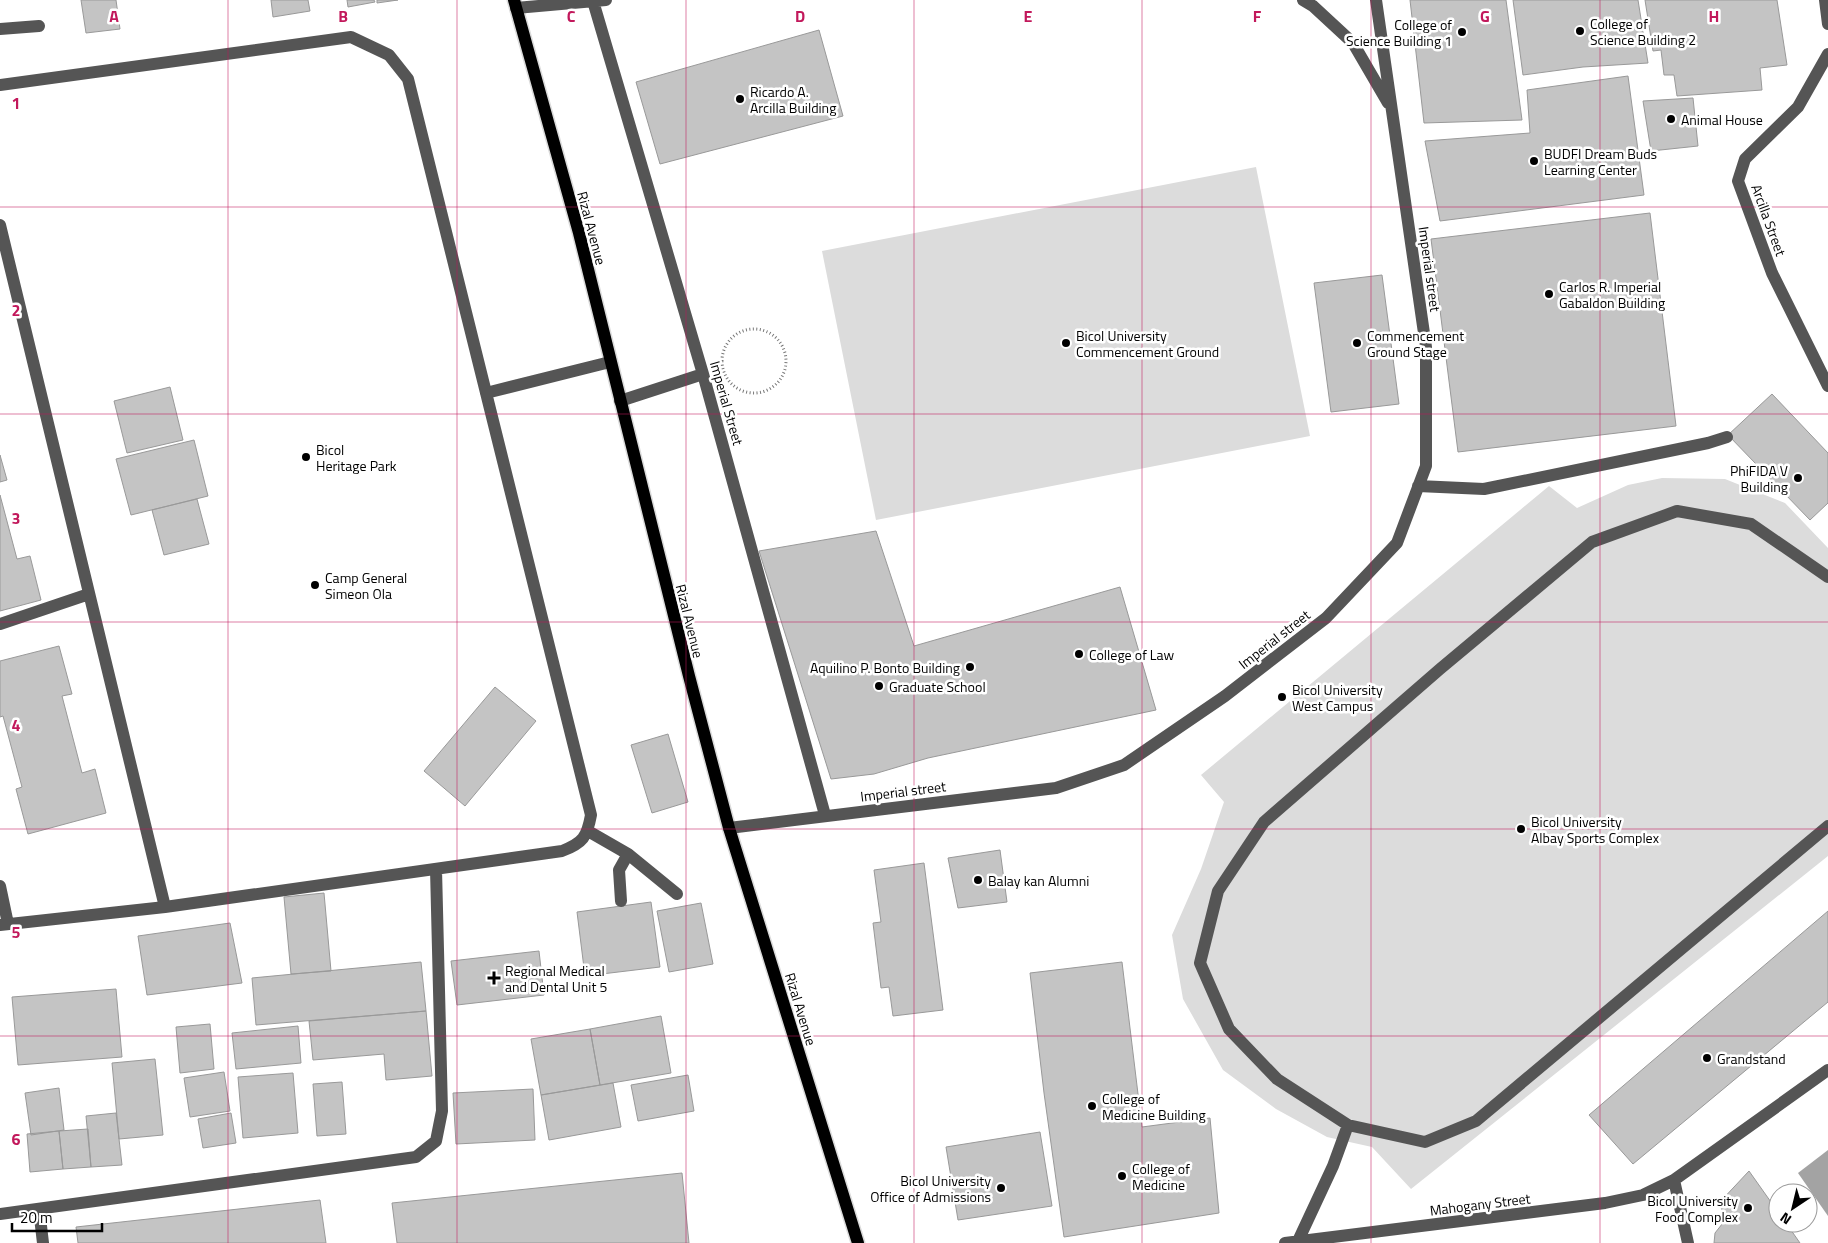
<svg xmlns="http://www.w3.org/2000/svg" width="1828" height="1243" font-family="'Titillium Web',sans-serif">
<rect width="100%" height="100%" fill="#fff"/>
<path fill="#dcdcdc" d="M1256,167L1310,436L876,520L822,251Z
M1662,478L1725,479L1785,503L1828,548V856L1411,1189L1372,1147L1327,1137L1276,1109L1223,1070L1183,999L1172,935L1201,869L1224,802L1201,775L1549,486L1577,508L1628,485Z"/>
<path fill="#a3a3a3" d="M1828,1150V1216L1798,1173Z"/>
<path fill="#c4c4c4" stroke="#999" d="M81,0H116L120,29L86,33Z
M271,0H308L310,11L273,17Z
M347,0H374L375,2L348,7Z
M377,0H398L377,3Z
M1410,0H1506L1522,120L1424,123Z
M1513,0H1638L1648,63L1583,67L1523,75Z
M1645,0H1777L1787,65L1760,68L1762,90L1677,96L1674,75H1664L1661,50L1653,51Z
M819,30L843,116L660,164L636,82Z
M1628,76L1644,195L1440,221L1425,141L1530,133L1527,90Z
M1693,98L1698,146L1651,151L1643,101Z
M1650,213L1676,426L1458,452L1431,239Z
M1382,275L1399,404L1331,412L1314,283Z
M170,387L183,440L127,453L114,401Z
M1772,394L1828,453V503L1810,520L1728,435Z
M194,440L208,496L131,515L116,459Z
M0,455L7,480L0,482Z
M0,495L17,559L30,556L41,600L0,611Z
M197,499L209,544L164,555L152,510Z
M876,531L914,646L1120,587L1156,710L928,758L874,774L831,779L759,551Z
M59,646L72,694L62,696L82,773L95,769L106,813L28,834L16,789L22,787L3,716L0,717V661Z
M495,687L536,721L465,806L424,771Z
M668,734L688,802L652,813L631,745Z
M1000,850L1007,902L958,908L948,858Z
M924,863L943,1010L893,1016L889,987L881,988L873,923L881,922L874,870Z
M324,893L331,971L291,974L284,897Z
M651,902L660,967L585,976L577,912Z
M701,903L713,964L669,972L657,911Z
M1828,911V1002L1633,1164L1589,1115Z
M230,923L242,983L147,995L138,936Z
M539,951L544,995L457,1005L451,961Z
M421,962L426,1011L256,1025L252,978Z
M1122,962L1142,1127L1210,1118L1219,1213L1064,1237L1044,1093L1030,973Z
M116,989L122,1057L18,1065L12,997Z
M426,1011L432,1076L386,1080L384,1054L313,1060L309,1021Z
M661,1016L671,1073L600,1085L590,1029Z
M210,1024L214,1069L180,1073L176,1027Z
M298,1026L301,1063L236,1069L232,1033Z
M590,1029L600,1085L541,1095L531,1039Z
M155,1059L163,1135L119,1139L112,1063Z
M224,1072L230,1111L190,1117L184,1078Z
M293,1073L298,1133L243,1138L238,1077Z
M688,1075L694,1111L638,1121L631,1085Z
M342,1082L346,1134L317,1136L313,1084Z
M613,1083L621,1127L549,1140L541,1095Z
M59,1088L64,1130L31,1135L25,1093Z
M533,1089L535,1140L456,1144L453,1093Z
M116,1113L122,1165L91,1167L86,1116Z
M231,1113L236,1143L203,1148L198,1119Z
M88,1129L91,1167L63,1169L59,1131Z
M59,1131L63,1169L30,1172L27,1134Z
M1040,1132L1052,1206L958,1220L946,1147Z
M1749,1171L1778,1212V1223H1786L1800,1243H1714L1715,1233L1726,1219L1719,1203Z
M682,1173L689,1243H397L392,1203Z
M320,1200L326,1243H78L76,1227Z"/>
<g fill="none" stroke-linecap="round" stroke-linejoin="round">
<g stroke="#dbdbdb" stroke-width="15">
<path id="major" d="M514,0L579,233L689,676L729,828L858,1243"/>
</g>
<path stroke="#777" stroke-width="3" stroke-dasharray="1 2.5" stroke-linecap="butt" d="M722 361a32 32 0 1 1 64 0a32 32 0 1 1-64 0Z"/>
<path stroke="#555" stroke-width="12" d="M1303,0L1313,6L1353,43L1388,103
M1825,0L1828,24
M593,1L703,374L825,815
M516,8L606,0
M0,29L39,26
M1828,54L1798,107L1745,159L1738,181L1772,273L1828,386
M0,85L351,37L389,55L408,79L591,815C587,837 583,843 562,851L165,907L0,925
M0,225L165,907
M486,393L610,362
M620,401L703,374
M1418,486L1484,489L1708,443L1727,437
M1828,577L1751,524L1677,511L1592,542L1440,669L1264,822L1218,891L1200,963L1229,1029L1277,1079L1348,1125L1425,1142L1476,1121L1828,826
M0,624L89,594
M729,828L1056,788L1124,765L1225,696L1326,618L1397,543L1426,466V347L1376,0
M588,831L628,854L677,894
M0,886L8,924
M621,901L619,870L628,854
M1674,1180L1688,1243
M39,1209L43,1243
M0,1214L416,1157L436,1141L442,1111L436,869
M1298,1241L1333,1166L1348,1125
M1285,1243L1605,1203L1643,1195L1674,1180L1828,1070"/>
<use href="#major" stroke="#000" stroke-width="12"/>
</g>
<path fill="none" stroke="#c2185b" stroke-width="1" stroke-opacity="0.55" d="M228,0V1243M457,0V1243M686,0V1243M914,0V1243M1142,0V1243M1371,0V1243M1600,0V1243M0,207H1828M0,414H1828M0,622H1828M0,829H1828M0,1036H1828"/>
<g fill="#000" stroke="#fff" stroke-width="2">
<circle cx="1580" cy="31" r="5"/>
<circle cx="1462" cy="32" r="5"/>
<circle cx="740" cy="99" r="5"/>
<circle cx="1671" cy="119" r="5"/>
<circle cx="1534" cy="161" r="5"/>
<circle cx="1549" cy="294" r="5"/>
<circle cx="1066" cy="343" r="5"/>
<circle cx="1357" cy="343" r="5"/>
<circle cx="306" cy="457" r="5"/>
<circle cx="1798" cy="478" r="5"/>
<circle cx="315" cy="585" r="5"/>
<circle cx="1079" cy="654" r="5"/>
<circle cx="970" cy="667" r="5"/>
<circle cx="879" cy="686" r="5"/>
<circle cx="1282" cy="697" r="5"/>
<circle cx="1521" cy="829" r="5"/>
<circle cx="978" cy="880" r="5"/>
<path d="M491.5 970.5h5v5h5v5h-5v5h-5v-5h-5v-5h5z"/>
<circle cx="1707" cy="1058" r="5"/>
<circle cx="1092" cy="1106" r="5"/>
<circle cx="1122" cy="1176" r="5"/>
<circle cx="1001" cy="1188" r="5"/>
<circle cx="1748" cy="1208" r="5"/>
</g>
<g text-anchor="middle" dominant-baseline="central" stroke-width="5" stroke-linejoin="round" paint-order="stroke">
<g font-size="14" fill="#000" stroke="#fff" text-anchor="start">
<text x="1590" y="23">College of<tspan x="1590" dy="16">Science Building 2</tspan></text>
<text x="1452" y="24" text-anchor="end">College of<tspan x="1452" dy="16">Science Building 1</tspan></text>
<text x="750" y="91">Ricardo A.<tspan x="750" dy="16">Arcilla Building</tspan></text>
<text x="1681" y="119">Animal House</text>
<text x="1544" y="153">BUDFI Dream Buds<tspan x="1544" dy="16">Learning Center</tspan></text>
<text x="1559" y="286">Carlos R. Imperial<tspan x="1559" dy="16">Gabaldon Building</tspan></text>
<text x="1076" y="335">Bicol University<tspan x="1076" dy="16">Commencement Ground</tspan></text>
<text x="1367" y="335">Commencement<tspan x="1367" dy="16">Ground Stage</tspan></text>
<text x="316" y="449">Bicol<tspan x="316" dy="16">Heritage Park</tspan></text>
<text x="1788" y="470" text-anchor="end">PhiFIDA V<tspan x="1788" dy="16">Building</tspan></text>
<text x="325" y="577">Camp General<tspan x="325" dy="16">Simeon Ola</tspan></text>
<text x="1089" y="654">College of Law</text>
<text x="960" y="667" text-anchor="end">Aquilino P. Bonto Building</text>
<text x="889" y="686">Graduate School</text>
<text x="1292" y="689">Bicol University<tspan x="1292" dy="16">West Campus</tspan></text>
<text x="1531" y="821">Bicol University<tspan x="1531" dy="16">Albay Sports Complex</tspan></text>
<text x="988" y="880">Balay kan Alumni</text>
<text x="505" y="970">Regional Medical<tspan x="505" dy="16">and Dental Unit 5</tspan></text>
<text x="1717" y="1058">Grandstand</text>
<text x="1102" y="1098">College of<tspan x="1102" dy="16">Medicine Building</tspan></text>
<text x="1132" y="1168">College of<tspan x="1132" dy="16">Medicine</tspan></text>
<text x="991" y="1180" text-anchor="end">Bicol University<tspan x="991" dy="16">Office of Admissions</tspan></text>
<text x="1738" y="1200" text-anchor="end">Bicol University<tspan x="1738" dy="16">Food Complex</tspan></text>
</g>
<g font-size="14" fill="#000" stroke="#fff">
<text transform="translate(1769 220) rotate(70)">Arcilla Street</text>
<text transform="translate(592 228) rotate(75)">Rizal Avenue</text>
<text transform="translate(1430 269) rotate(82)">Imperial street</text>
<text transform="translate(727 403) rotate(74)">Imperial Street</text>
<text transform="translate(690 621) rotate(76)">Rizal Avenue</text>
<text transform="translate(1274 639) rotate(-38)">Imperial street</text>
<text transform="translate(903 791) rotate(-7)">Imperial street</text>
<text transform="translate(801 1009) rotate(73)">Rizal Avenue</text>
<text transform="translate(1480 1204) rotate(-7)">Mahogany Street</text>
</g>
</g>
<g font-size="16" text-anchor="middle" font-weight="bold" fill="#c2185b" stroke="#fff" stroke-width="5" stroke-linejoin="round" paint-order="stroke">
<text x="114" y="22">A</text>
<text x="343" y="22">B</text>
<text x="571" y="22">C</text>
<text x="800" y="22">D</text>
<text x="1028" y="22">E</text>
<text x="1257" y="22">F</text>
<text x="1485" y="22">G</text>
<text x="1714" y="22">H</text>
<text x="16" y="109">1</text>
<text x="16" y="316">2</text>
<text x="16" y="524">3</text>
<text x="16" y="731">4</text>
<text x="16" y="938">5</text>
<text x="16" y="1145">6</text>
</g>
<g transform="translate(1793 1208) rotate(215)"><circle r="24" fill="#ffffff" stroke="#999999"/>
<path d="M0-4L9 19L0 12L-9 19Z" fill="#000000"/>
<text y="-8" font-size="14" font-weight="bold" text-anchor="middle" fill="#000000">N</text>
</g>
<path d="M12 1223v8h90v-8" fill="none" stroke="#000000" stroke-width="2.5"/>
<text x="20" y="1223" font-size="15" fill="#000000" stroke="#ffffff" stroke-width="4" paint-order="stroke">20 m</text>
</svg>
